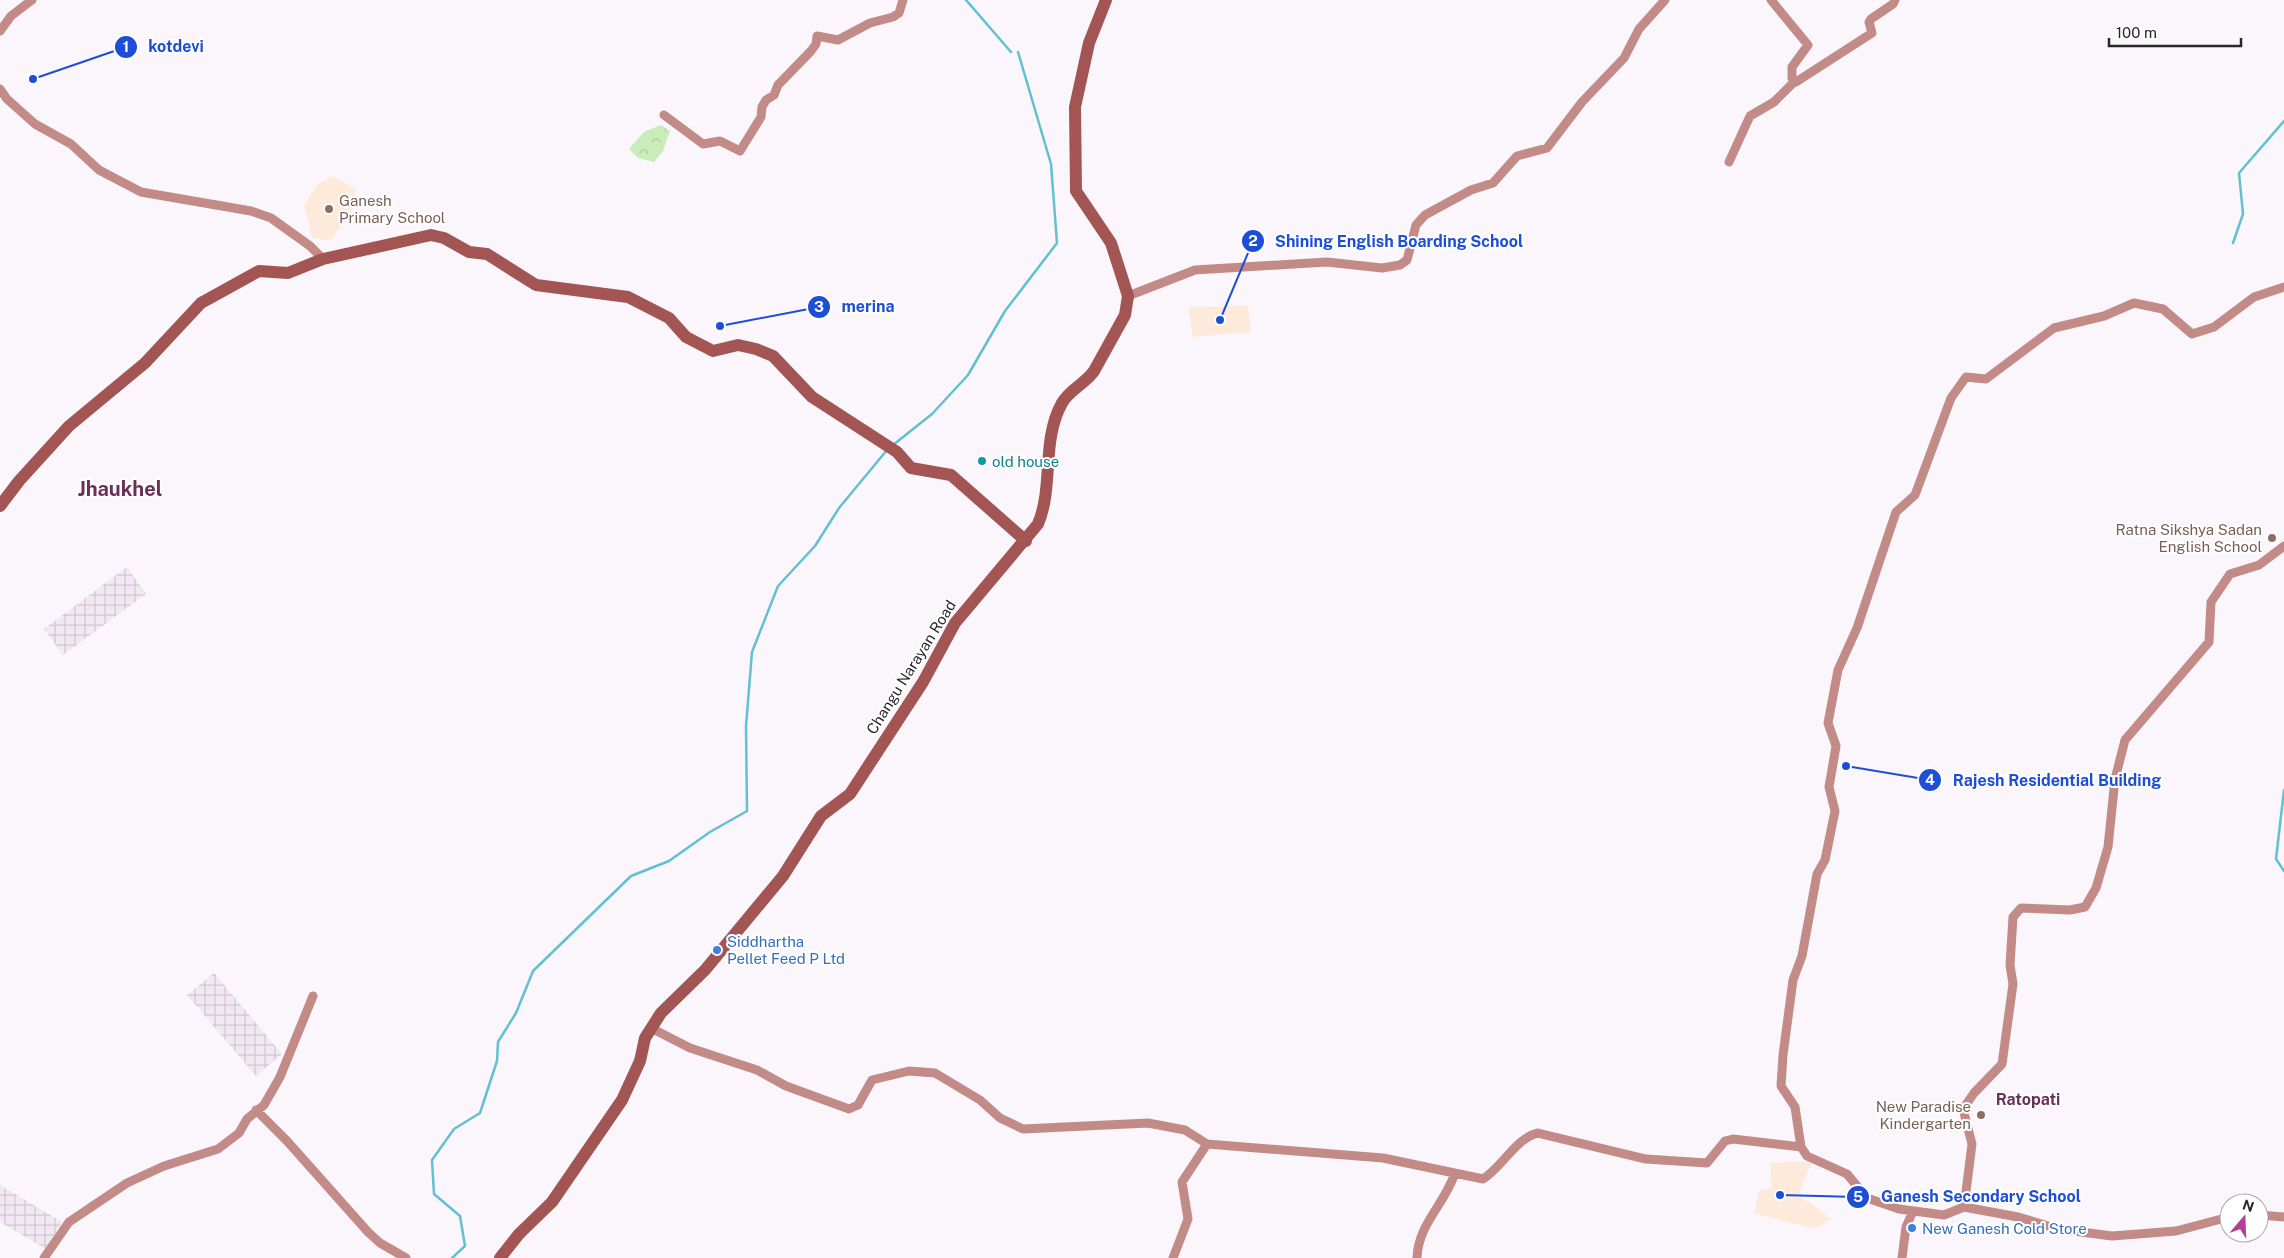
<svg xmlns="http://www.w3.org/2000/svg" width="2284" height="1258" font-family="'Public Sans',sans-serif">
<defs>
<pattern id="industrial-grid" width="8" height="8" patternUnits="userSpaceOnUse" patternTransform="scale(1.25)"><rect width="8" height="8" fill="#f2e8f3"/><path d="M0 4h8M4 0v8" fill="none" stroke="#d0c7d0"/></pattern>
<pattern id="forest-crowns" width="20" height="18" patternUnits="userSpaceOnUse" patternTransform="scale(1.25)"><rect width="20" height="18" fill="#c9ecba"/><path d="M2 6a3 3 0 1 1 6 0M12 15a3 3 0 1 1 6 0" fill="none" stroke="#adcaa0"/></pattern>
</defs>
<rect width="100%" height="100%" fill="#fbf6fb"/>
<path fill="url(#industrial-grid)" d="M127,567L146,594L63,655L44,629Z
M214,973L282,1054L256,1076L187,995Z
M0,1185L62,1222L46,1249L0,1222Z"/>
<path fill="#fdeada" d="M333,176L356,189L352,213L329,241L312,237L304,205L317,185Z
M1248,306L1251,332L1193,337L1188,307Z
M1812,1161L1800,1191L1802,1199L1812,1204L1831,1219L1815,1229L1754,1213L1759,1190L1772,1188L1770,1163Z"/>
<path fill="url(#forest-crowns)" d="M661,125L670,131L663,151L654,162L638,158L629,149L644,132Z"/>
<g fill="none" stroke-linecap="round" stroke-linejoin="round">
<path stroke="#62c0d2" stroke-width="2.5" d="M966,0L1011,52
M2233,243L2243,214L2239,173L2284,121
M893,445L932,414L968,375L1005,311L1057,243L1051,164L1018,52
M2284,790L2276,859L2284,871
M452,1258L465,1246L460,1216L434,1194L432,1160L454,1129L480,1113L497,1061L498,1042L516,1013L533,971L631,876L669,861L710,832L747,811L746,726L752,652L778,586L815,546L839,508L887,450"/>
<path stroke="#c38b88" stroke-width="9" d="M1771,0L1808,45L1792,67V78L1796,82L1872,33L1869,22L1871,19L1893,4L1895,0
M0,31L11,16L32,0
M0,89L7,99L35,124L71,144L99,170L141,192L251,211L271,218L310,246L323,259
M664,115L703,144L720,141L740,151L761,117L762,107L766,100L774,95L778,85L811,51L816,44L817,36L838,40L870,23L893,17L899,13L903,0
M1729,162L1750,116L1774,102L1795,81
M1128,296L1195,270L1327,262L1382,268L1400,265L1407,260L1416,225L1425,215L1471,190L1493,183L1517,156L1547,148L1582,102L1624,58L1639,29L1665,0
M651,1028L690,1048L757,1070L786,1086L849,1109L858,1105L872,1080L909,1071L935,1073L980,1100L1000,1118L1023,1129L1148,1123L1185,1130L1207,1144L1383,1158L1483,1179C1502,1167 1516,1138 1538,1133L1646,1159L1707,1163L1725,1141L1733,1139L1801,1147L1807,1156L1847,1174L1867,1198L1899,1209L1944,1215L1964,1207L2018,1217L2058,1229L2112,1236L2176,1231L2229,1217
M256,1110L287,1141L368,1232L380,1243L406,1258
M1801,1147L1795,1107L1781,1086L1783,1055L1793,980L1802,956L1817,874L1825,860L1835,811L1829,787L1836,746L1828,723L1838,670L1857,628L1896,512L1915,495L1951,398L1966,377L1986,379L2054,328L2104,316L2134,303L2163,309L2192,334L2214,327L2254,297L2284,287
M1964,1207L1972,1144L1963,1109L1974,1093L2002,1064L2013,984L2010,965L2013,917L2021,908L2070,910L2085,907L2096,888L2108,847L2115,779L2125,740L2209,642L2211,602L2230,574L2259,565L2284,546
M2259,1215L2284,1217
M44,1258L69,1222L127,1183L164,1166L218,1149L239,1133L247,1119L264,1105L280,1077L313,996
M1173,1258L1188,1219L1182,1182L1207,1144
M1417,1258C1418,1224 1445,1204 1455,1173
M1902,1258L1906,1227L1913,1211"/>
<path stroke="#a35554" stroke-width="12" d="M0,506L19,481L69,426L145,363L201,303L259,271L288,273L323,259L431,235L444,238L469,252L487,254L536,285L628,297L669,318L686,337L713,351L738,345L756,349L773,356L812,397L897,452L911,468L951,475L1026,541
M500,1258L519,1234L552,1202L622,1100L640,1061L645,1038L661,1013L705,970L783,876L821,816L850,794L923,682L955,623L1038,524C1054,486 1041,441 1062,403C1070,389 1085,384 1094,371L1125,315L1128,296L1111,243L1076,191L1075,107L1089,43L1106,0"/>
</g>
<g fill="#8d6e63" stroke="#fff" stroke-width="2">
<circle cx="329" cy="209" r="5"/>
<circle cx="2272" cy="538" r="5"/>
<circle cx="1981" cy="1115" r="5"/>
</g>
<circle fill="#0f9aa8" stroke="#fff" stroke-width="2" cx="982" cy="461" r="5"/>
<g fill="#3f7fe0" stroke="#fff" stroke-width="2">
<circle cx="717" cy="950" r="5"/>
<circle cx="1912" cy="1228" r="5"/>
</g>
<g text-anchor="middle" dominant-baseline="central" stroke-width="4" stroke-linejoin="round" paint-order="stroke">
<g font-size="15" fill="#785e54" stroke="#fff" text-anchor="end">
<text x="339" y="200" text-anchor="start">Ganesh<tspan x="339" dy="17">Primary School</tspan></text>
<text x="2262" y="529">Ratna Sikshya Sadan<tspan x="2262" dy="17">English School</tspan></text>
<text x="1971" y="1106">New Paradise<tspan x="1971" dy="17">Kindergarten</tspan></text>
</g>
<g font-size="15" fill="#0d838f" stroke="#fff" text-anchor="start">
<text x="992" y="461">old house</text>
</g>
<g font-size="15" fill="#292729" stroke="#fff">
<text transform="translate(911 667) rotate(-58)">Changu Narayan Road</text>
</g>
<g font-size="15" fill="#366cbe" stroke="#fff" text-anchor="start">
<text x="727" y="941">Siddhartha<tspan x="727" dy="17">Pellet Feed P Ltd</tspan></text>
<text x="1922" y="1228">New Ganesh Cold Store</text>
</g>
<g font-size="16" font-weight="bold" fill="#6b3059" stroke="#fff">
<text x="2028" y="1099">Ratopati</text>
</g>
<g font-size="20" font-weight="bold" fill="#6b3059" stroke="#fff">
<text x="120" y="489">Jhaukhel</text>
</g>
</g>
<path fill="none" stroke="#1d4ed8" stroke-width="2" d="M33 79L126 47M1220 320L1253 241M720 326L819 307M1846 766L1930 780M1780 1195L1858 1197"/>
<g fill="#1d4ed8" stroke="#fff" stroke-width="2">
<circle cx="33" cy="79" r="5"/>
<circle cx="1220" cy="320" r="5"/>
<circle cx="720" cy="326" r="5"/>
<circle cx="1846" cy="766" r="5"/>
<circle cx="1780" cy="1195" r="5"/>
<circle cx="126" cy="47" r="12"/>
<circle cx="1253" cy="241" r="12"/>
<circle cx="819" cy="307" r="12"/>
<circle cx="1930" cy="780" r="12"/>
<circle cx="1858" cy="1197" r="12"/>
</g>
<g font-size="15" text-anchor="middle" font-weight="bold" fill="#fff">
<text x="126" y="52">1</text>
<text x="1253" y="246">2</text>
<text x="819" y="312">3</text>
<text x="1930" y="785">4</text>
<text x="1858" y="1202">5</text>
</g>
<g font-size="16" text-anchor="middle" font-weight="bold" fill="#1d4ed8" stroke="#fff" stroke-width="4" stroke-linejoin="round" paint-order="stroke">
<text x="176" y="52">kotdevi</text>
<text x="1399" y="247">Shining English Boarding School</text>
<text x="868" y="312">merina</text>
<text x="2057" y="786">Rajesh Residential Building</text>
<text x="1981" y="1202">Ganesh Secondary School</text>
</g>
<g transform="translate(2244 1218) rotate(19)"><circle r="24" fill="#ffffff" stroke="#a9a9a9"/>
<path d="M0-4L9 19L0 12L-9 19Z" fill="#b63e94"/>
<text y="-8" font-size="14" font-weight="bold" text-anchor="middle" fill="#292729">N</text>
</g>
<path d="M2109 38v8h132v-8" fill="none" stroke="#292729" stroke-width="2.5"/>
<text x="2116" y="38" font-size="15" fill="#292729" stroke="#ffffff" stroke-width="4" paint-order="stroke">100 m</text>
</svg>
